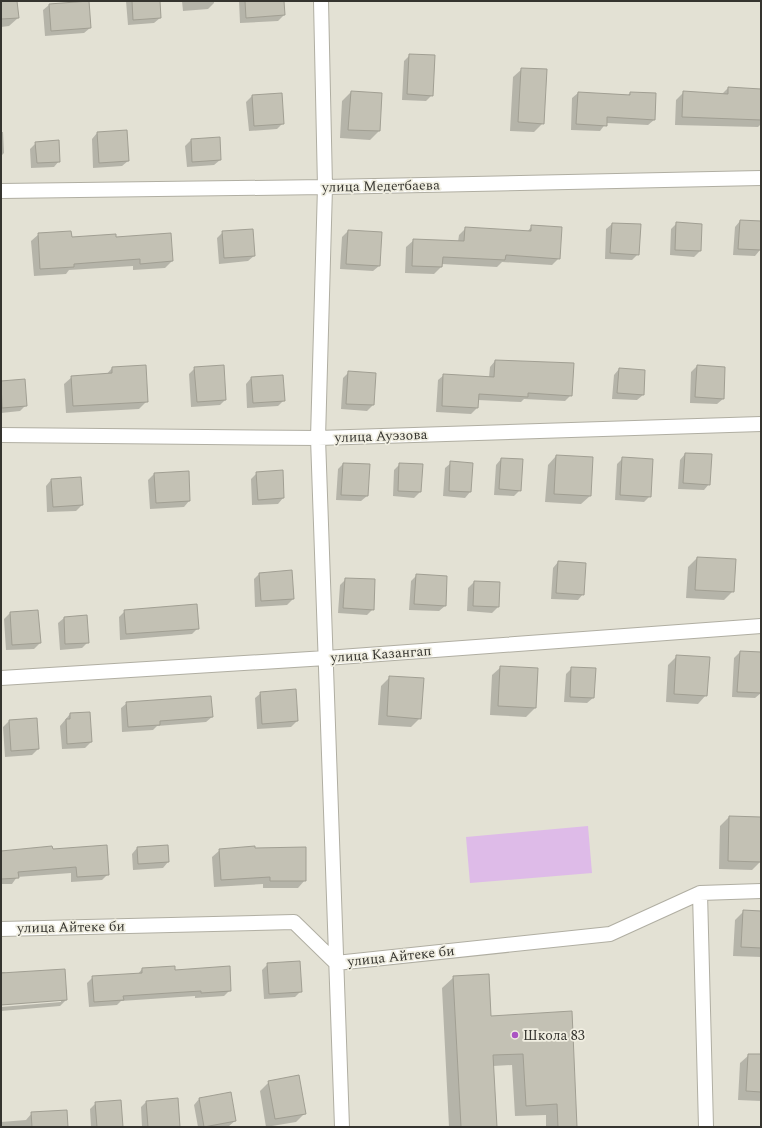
<svg xmlns="http://www.w3.org/2000/svg" width="762" height="1128" font-family="Spectral,serif">
<rect width="100%" height="100%" fill="#e3e1d4"/>
<path fill="#debbe8" d="M588,826L592,873L470,883L466,837Z"/>
<path fill="#0003" d="M1,1H16L18,18L9,26L1,27Z
M126,1H159L160,18L154,23L128,25Z
M182,1H214V3L208,9L183,11Z
M239,1H283L284,15L278,21L240,23Z
M49,5L90,28L84,33L45,36L43,10Z
M410,55L432,95L426,101L402,100L404,61Z
M522,69L543,123L534,132L510,131L513,77Z
M728,88L761,90V124L758,127L675,125L676,100L684,92L722,94Z
M351,92L381,94L379,131L370,140L340,138L342,101Z
M578,93L628,95L630,93L654,120L648,125L606,123L600,131L571,130L572,98Z
M252,96L283,123L277,129L249,131L246,102Z
M1,132H3L4,153L1,156Z
M97,133L128,161L122,166L93,168L92,139Z
M191,140L220,160L214,165L187,167L185,146Z
M36,143L59,161L54,167L31,168L30,149Z
M740,221L761,222L760,250L755,256L733,255L735,227Z
M677,223L701,225L700,251L694,257L670,255L671,229Z
M612,224L638,254L632,260L605,259L606,229Z
M532,226L559,258L552,265L502,262L497,267L442,264L441,267L434,274L405,273L406,247L414,240L458,242L459,235L466,228L527,232Z
M348,231L381,233L379,266L373,271L340,269L342,237Z
M223,232L254,256L248,261L219,264L217,238Z
M39,234L71,238H115L172,261L165,268L133,270V266L69,270L66,274L34,276L31,241Z
M495,361L571,395L565,401L524,399L521,402L478,400L477,408L471,414L436,412L438,380L444,375L489,377L490,367Z
M697,366L723,399L717,404L690,403L691,372Z
M112,368L147,401L139,409L66,413L64,384L72,377L106,375Z
M195,368L225,400L220,405L191,407L189,374Z
M619,369L643,395L637,400L612,399L614,375Z
M349,372L373,405L367,411L341,409L343,378Z
M251,378L284,400L278,406L247,408L246,384Z
M24,380L26,405L20,411L1,413V382Z
M685,454L709,484L704,490L678,489L680,460Z
M556,456L590,496L581,504L545,502L548,465Z
M623,458L650,496L644,502L615,500L617,464Z
M501,459L520,490L514,496L494,495L496,465Z
M451,463L470,492L465,498L443,496L445,468Z
M343,464L367,496L361,501L336,500L338,469Z
M400,464L420,492L414,498L393,496L394,470Z
M188,472L189,501L184,507L150,509L148,480L154,474Z
M257,473L283,498L278,504L252,505L251,479Z
M51,480L82,505L76,511L47,512L46,486Z
M697,558L733,591L724,600L686,598L688,567Z
M558,562L583,594L578,600L551,599L553,568Z
M259,574L293,599L287,605L255,607L254,579Z
M417,575L445,606L439,611L409,610L411,581Z
M346,579L373,609L367,615L338,613L340,585Z
M474,582L498,607L492,613L467,611L468,588Z
M125,611L198,628L192,634L120,640L119,617Z
M10,613L40,643L34,649L6,650L4,619Z
M86,616L88,642L82,648L60,650L58,623L64,618Z
M740,652L761,653V693L755,698L732,697L734,658Z
M677,656L706,695L698,704L666,702L668,665Z
M501,667L537,669L535,708L526,717L490,715L492,675Z
M572,668L593,698L587,703L564,702L566,674Z
M390,677L420,718L411,727L378,725L381,686Z
M261,693L297,721L291,727L257,729L255,698Z
M127,703L212,717L206,722L157,726L153,730L122,732L121,708Z
M70,714L91,742L85,748L62,749L60,726Z
M36,719L38,749L32,755L5,757L3,727L9,721Z
M729,817L761,818V861L752,870L719,869L720,826Z
M137,848L168,862L163,868L133,870L132,854Z
M254,849L305,880L298,888H263V884L214,887L212,857L220,850Z
M52,850L108,874L102,880L71,882V873L17,877L12,884H1V852Z
M744,911L761,912V957L733,956L735,920Z
M268,964L301,991L295,997L264,999L262,970Z
M142,969L174,971L230,990L224,996L195,998V996L121,1001L117,1005L89,1007L87,983L93,977L138,974Z
M1,972H5L6,974L66,1000L60,1006L1,1011V1007L61,1002V1000L1,1005Z
M454,977L490,1017L571,1012L576,1127H546V1115L515,1116L512,1065L493,1066L496,1127H449L442,988Z
M749,1055H761V1101L738,1100L740,1063Z
M269,1082L305,1113L296,1122L266,1127L260,1091Z
M199,1099L235,1121L229,1126L226,1127H198L194,1105Z
M146,1102L179,1127H142L141,1107Z
M96,1103L122,1127H91L90,1109Z
M32,1113L67,1127H1V1122L26,1120Z"/>
<path fill="#c3c1b4" stroke="#a19f93" d="M1,1H17L19,18L1,19Z
M89,1L91,28L51,31L49,4Z
M132,1H160L161,18L133,20Z
M245,1H284L285,15L246,18Z
M409,54L435,55L433,96L407,94Z
M521,68L547,69L544,124L518,122Z
M728,87L761,89V120L682,117L683,91L728,94Z
M351,91L382,93L380,131L348,130Z
M578,92L630,95V92L656,93L655,120L607,117V126L576,124Z
M282,93L284,124L254,126L252,95Z
M127,130L129,161L99,163L97,132Z
M220,137L221,160L192,162L191,139Z
M59,140L60,162L37,163L35,142Z
M740,220L761,221V250L738,249Z
M676,222L702,224L701,251L675,250Z
M612,223L641,224L639,255L610,253Z
M531,225L562,227L560,259L506,255L505,260L443,257L442,267L412,266L413,239L464,241L465,227L531,231Z
M253,229L255,256L224,258L222,231Z
M348,230L382,232L380,266L346,264Z
M71,231L72,237L116,234V237L171,233L173,261L140,264V259L74,264V267L40,269L38,233Z
M495,360L574,363L572,396L528,393V397L479,394L478,408L442,406L443,374L494,377Z
M146,365L148,402L73,406L71,376L112,373V367Z
M224,365L226,400L197,402L194,367Z
M697,365L725,367L724,399L695,397Z
M619,368L645,370L644,395L617,393Z
M348,371L376,373L374,405L346,404Z
M283,375L285,401L253,403L251,377Z
M25,379L27,406L2,408L1,381Z
M685,453L712,454L710,485L683,483Z
M556,455L593,457L591,496L554,494Z
M622,457L653,459L651,497L620,495Z
M501,458L523,459L521,491L499,489Z
M450,461L473,463L471,492L449,491Z
M343,463L370,464L368,496L341,495Z
M399,463L423,464L421,492L398,491Z
M283,470L284,498L258,500L256,472Z
M189,471L190,501L156,503L154,473Z
M81,477L83,505L53,507L51,479Z
M697,557L736,559L734,592L695,590Z
M558,561L586,563L584,595L556,593Z
M292,570L294,599L261,601L259,573Z
M416,574L447,576L446,606L414,604Z
M345,578L375,579L374,610L343,608Z
M474,581L500,582L499,607L473,606Z
M197,604L199,629L126,634L124,610Z
M38,610L41,643L12,645L10,612Z
M87,615L89,643L65,644L64,617Z
M740,651L761,652V693L737,692Z
M676,655L710,657L707,696L674,694Z
M500,666L538,668L536,708L498,706Z
M571,667L596,668L594,698L570,697Z
M389,676L424,678L421,719L387,716Z
M296,689L298,721L262,724L260,692Z
M211,696L213,717L160,721V725L128,727L126,702Z
M90,712L92,742L67,744L66,719H70V713Z
M37,718L39,749L11,751L9,720Z
M729,816L761,817V862L728,861Z
M107,845L109,875L77,877L76,867L18,872L19,878L1,879V851L52,846L53,849Z
M168,845L169,862L138,864L137,847Z
M255,846V848L306,847V881H270V877L221,880L219,849Z
M743,910L761,911V948L741,947Z
M300,961L302,992L269,994L267,963Z
M175,966V970L230,966L231,991L201,993V991L123,996L124,1000L94,1002L92,976L142,973V968Z
M65,969L67,1000L1,1005V973Z
M489,974L491,1016L572,1011L577,1127H558L557,1104L526,1106L523,1054L493,1055L497,1127H461L453,976Z
M748,1054H761V1092L746,1091Z
M299,1075L306,1114L275,1119L268,1081Z
M231,1092L236,1121L204,1127L199,1098Z
M178,1098L180,1127H148L146,1101Z
M121,1100L123,1127H97L95,1102Z
M67,1110L68,1127H32L31,1112Z"/>
<g fill="none" stroke-linecap="round" stroke-linejoin="round">
<g stroke="#b0aea2" stroke-width="16">
<path id="street" d="M321,1L325,187L318,438L342,1127
M1,191L325,187L761,178
M1,435L318,438L761,424
M1,678L326,658L761,626
M700,893L706,1127
M1,929L294,922L336,963L610,934L700,893L761,891"/>
</g>
<use href="#street" stroke="#fff" stroke-width="14"/>
</g>
<circle fill="#ab55c3" stroke="#f0eee1" stroke-width="1.5" cx="515" cy="1035" r="4"/>
<g text-anchor="middle" dominant-baseline="central" stroke-width="3.5" stroke-linejoin="round" paint-order="stroke">
<g font-size="14" fill="#35342f" stroke="#f0eee1">
<text transform="translate(381 186) rotate(-1)">улица Медетбаева</text>
<text transform="translate(381 436) rotate(-2)">улица Ауэзова</text>
<text transform="translate(381 654) rotate(-4)">улица Казангап</text>
<text transform="translate(71 927) rotate(-1)">улица Айтеке би</text>
<text transform="translate(401 956) rotate(-6)">улица Айтеке би</text>
</g>
<g font-size="14" fill="#35342f" stroke="#f0eee1" text-anchor="start">
<text x="523" y="1035">Школа 83</text>
</g>
</g>
<rect width="762" height="1128" fill="none" stroke="#35342f" stroke-width="4"/>
</svg>
